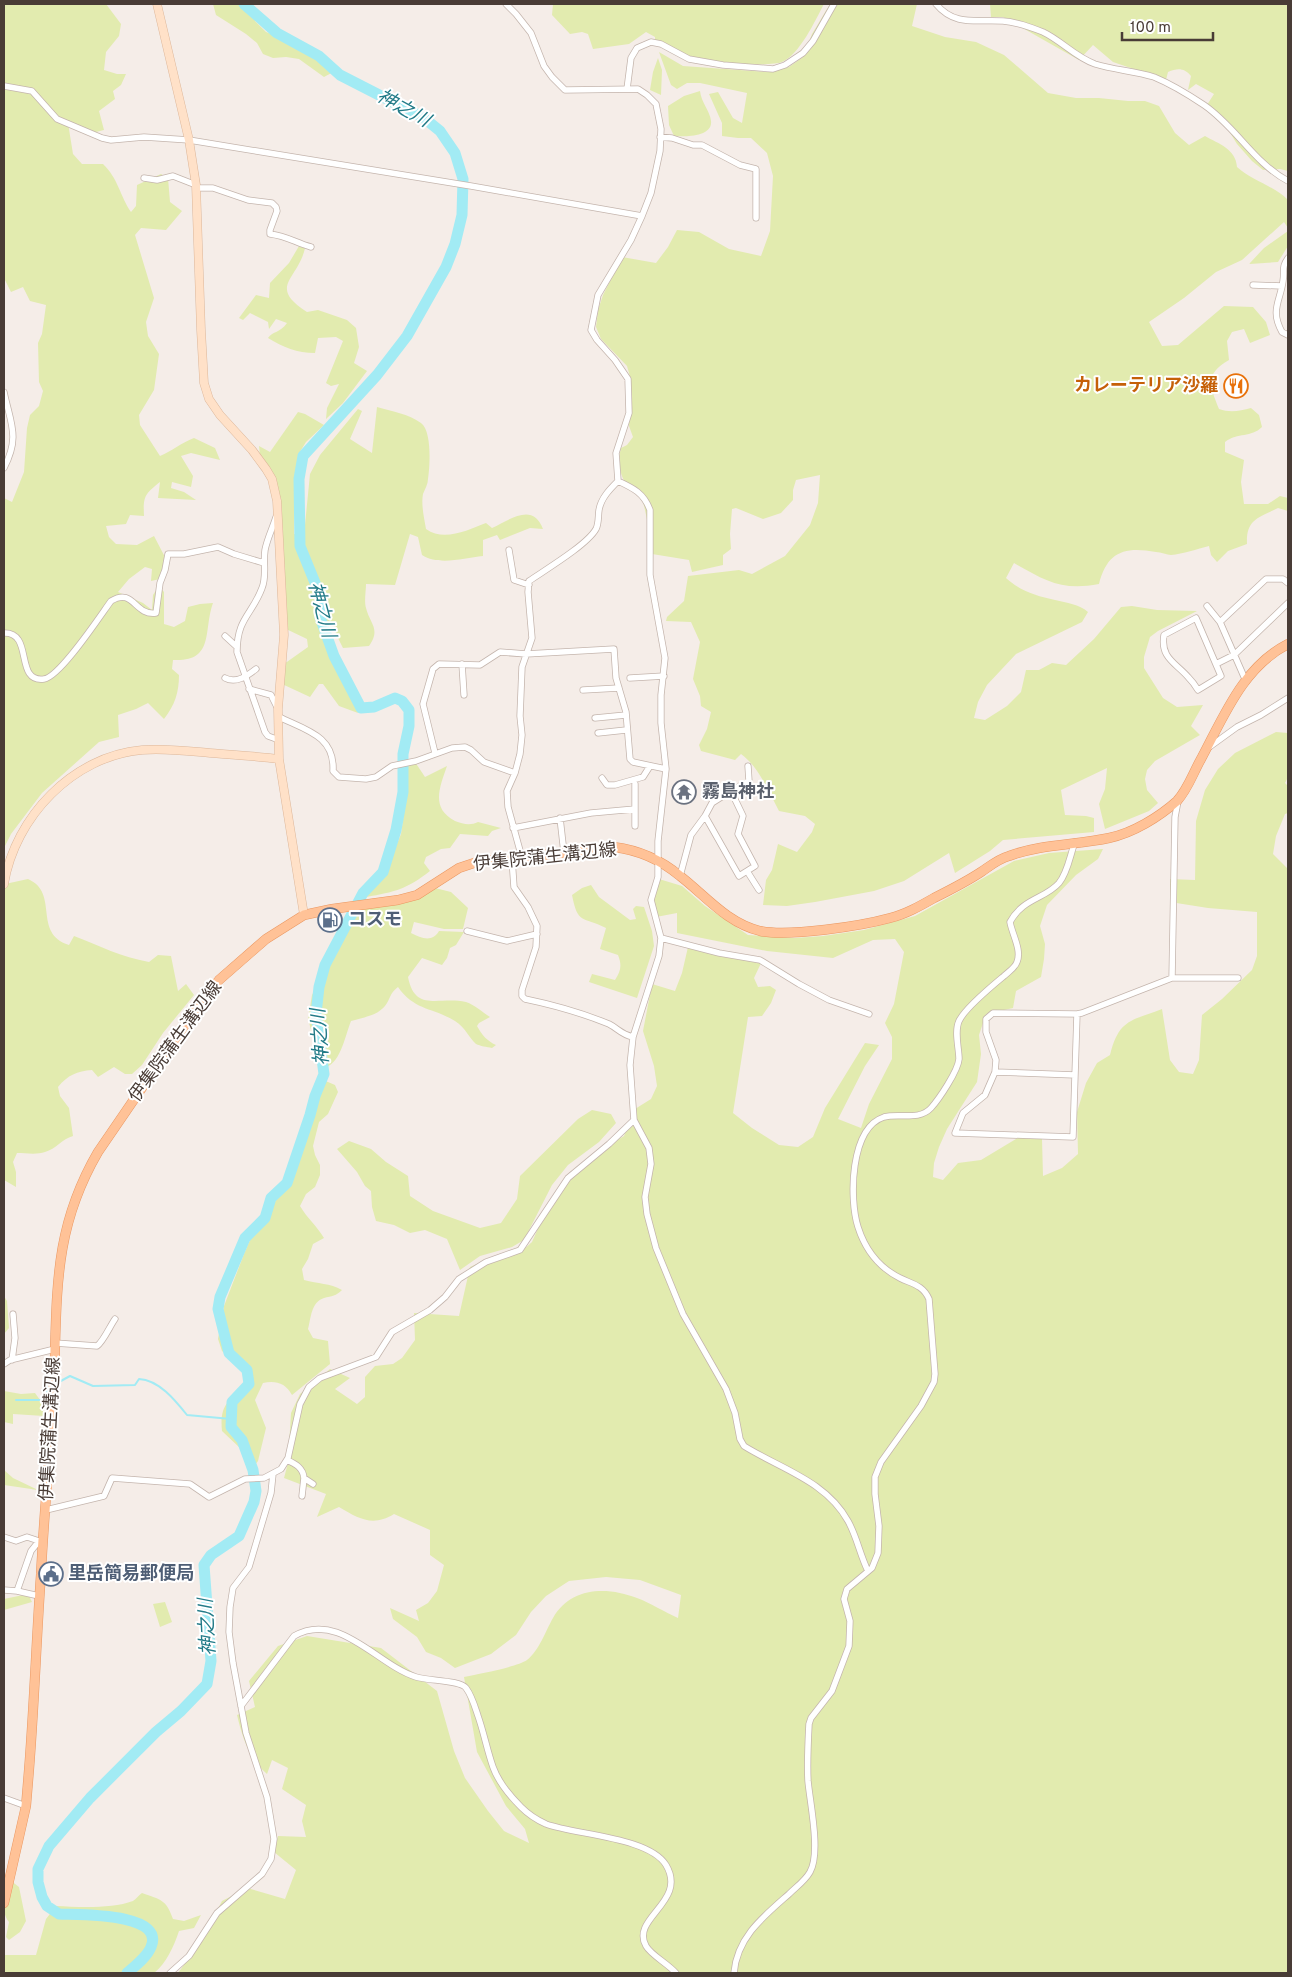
<svg xmlns="http://www.w3.org/2000/svg" width="1292" height="1977" font-family="Overpass,'Noto Sans JP',sans-serif">
<rect width="100%" height="100%" fill="#f5ede8"/>
<path fill="#e2ebaf" d="M4,4H106L121,24L119,36L106,52L104,70L117,74H126L121,85L113,91L115,99L99,111L104,130L92,133L68,123L73,154L82,164H103C118,178 120,196 131,212L136,206L137,185L161,174L168,178L170,202L182,211L166,230L141,228L135,235L154,298L146,322L148,336L159,354L154,390L139,415L140,425L160,456C172,451 181,443 194,438L215,448L220,460L191,453L181,456L193,476L191,487L172,482L171,488L184,492L196,500L158,498L160,482C145,494 143,496 144,516L130,515L126,524L106,526L109,537L116,544L137,545L154,536L167,561L160,579L151,581L152,569L145,567L129,579L118,592L143,603L152,610L153,595L159,586L164,592V624L174,627L185,621L188,607L200,604L213,603C203,631 215,662 173,660L172,669L179,675C179,692 175,705 164,719L148,703L136,709L118,715L119,737L99,742L42,793L11,834L4,848V498L12,502L24,472L27,428L30,415L39,406L43,391L39,382L38,343L42,334L46,305L30,301L23,287L11,292L4,278Z
M213,4H252L255,21L266,32L300,45L337,70L324,77L299,59L286,57L273,58L263,54L257,43L246,34L216,15Z
M553,4H824C815,21 800,54 782,62C769,67 700,64 686,60C676,56 665,48 655,43V37L646,32L629,44L593,49L588,34L582,32L570,34L552,15Z
M830,4H917L912,26L945,37L976,42L1004,55L1048,93L1076,98H1099L1128,101H1145L1159,106L1175,133L1189,145L1205,136C1219,144 1236,149 1237,167C1252,181 1273,185 1288,200V228L1284,222L1242,260L1216,272L1184,298L1149,322L1162,346L1178,345L1224,306L1253,307L1266,322L1270,335L1250,343L1244,329L1232,332L1227,341L1229,360C1205,374 1209,384 1219,409C1230,413 1240,411 1251,408L1259,415L1262,427C1251,438 1238,432 1225,442V452L1244,460L1241,482L1244,504H1268L1280,496L1288,498V511L1278,508C1258,518 1246,519 1247,544L1228,551L1217,562L1211,555L1209,546C1197,549 1183,554 1171,555C1167,555 1161,552 1156,552C1124,546 1107,552 1099,584C1062,591 1046,581 1014,563L1006,578C1020,591 1037,596 1055,600C1067,603 1079,604 1088,612L1082,622L1016,654L987,685L978,702L974,718L985,720L1007,706L1021,692L1026,670H1039L1052,663L1066,665L1094,639L1121,607L1132,606L1157,610L1197,611L1158,631L1150,637L1144,657V668L1163,698L1177,707L1203,705L1191,726L1200,735L1155,761L1147,770L1145,779L1147,790L1158,803L1149,811L1105,829L1099,804L1105,789L1107,768L1061,790L1065,815L1086,816L1094,818V832L1003,840L990,851L955,873L949,853L904,881L874,891L815,902L787,906L763,905L766,880L772,870L778,844L797,852L812,832L815,824L805,816L779,811C769,792 759,767 741,754L735,760L701,751L699,745L707,729L711,712L701,706L700,696L693,679L700,642L691,622L666,621L667,617L684,601L688,576L739,570L752,574L785,556L810,525L818,503L820,475L796,480L793,490V500L781,513L763,519L736,508L732,509L730,534L731,549L723,555V565L692,572L689,560L652,554C649,536 648,517 642,499C639,491 630,489 625,482C619,473 618,458 621,448L627,445L633,437L629,426L631,380L627,366L601,339L596,327L598,310L603,295L622,257L656,263L668,247L677,230L699,232L729,249L761,256L770,231L773,176L767,153L751,138H738L722,136V123L709,94L718,92L733,118L742,123L747,93L700,83H687L677,89L671,85L659,52L683,66L769,72L789,67L803,57L812,34Z
M990,4H1288V171L1280,169L1263,170L1252,161L1237,144L1229,131L1205,108L1214,94L1196,84L1188,90L1191,76C1184,68 1178,68 1168,72L1166,80L1113,62L1093,45L1079,60L1003,17H991Z
M658,58L662,70L661,95L650,90L653,72Z
M700,91C701,102 710,111 711,121C713,137 684,137 674,136L669,125L668,106L684,96Z
M1288,231V246L1278,262L1249,264L1264,248Z
M299,246L305,248C298,280 267,286 307,312L318,310L347,320L356,328L359,347L354,363L367,371L343,403L326,419L327,408L339,384L331,386L326,383L343,341L336,337L318,338L315,353C297,353 283,347 268,338C273,331 280,333 287,323L276,319L269,329L268,322L250,313L243,320L239,318L256,295L269,298L270,283L289,263Z
M377,407C391,411 409,414 421,423C432,431 430,466 428,479C428,484 425,489 423,494C421,505 424,517 426,529C444,542 468,530 486,523L492,528C511,519 533,502 543,529L530,528L500,540L497,535L483,540V556C464,558 439,566 422,555L418,537L410,534L395,585L366,584C366,591 364,601 366,608C370,624 381,629 369,646L343,648L336,634L334,623L324,621L336,660L349,686L358,713L339,706L323,684H319L310,697L282,684L284,664L308,647L307,639L284,628L278,501L260,456L259,446L270,452L298,412L305,414L324,425L306,442L298,455L294,493V534L304,535L310,474L320,455L358,409L362,411L350,439L372,453Z
M1276,732L1288,733V777L1285,783L1288,786V813L1285,814L1276,836L1273,854L1288,869V1973H178L200,1943L222,1901L247,1888L285,1899L296,1870L274,1852L278,1836L306,1837L302,1821L306,1805L282,1789L288,1768L272,1760L267,1774C249,1759 242,1736 237,1715L255,1707L249,1681L278,1646L307,1636L381,1648L437,1691L454,1751L465,1778L488,1811L504,1831L529,1843L525,1829L506,1806L477,1752L464,1677C478,1674 517,1667 527,1660C539,1651 546,1630 553,1618C570,1587 607,1586 637,1598C651,1603 664,1612 678,1618L681,1595L640,1580L606,1577L569,1581L546,1596L531,1612L516,1635L491,1654L455,1668L441,1658L426,1652L417,1637L393,1619L390,1608L419,1621L416,1610L428,1603L437,1591L444,1565L430,1555V1530L394,1514C373,1527 359,1519 339,1507L317,1517L326,1494L284,1478L288,1463L291,1413L300,1394L330,1369L350,1378L335,1389L357,1404L365,1397V1377L375,1366L393,1364L402,1358L415,1340L414,1313L459,1316L470,1267L497,1255L523,1250L532,1242L552,1197L569,1173L588,1158L624,1136L635,1109L651,1099L657,1086L654,1066L643,1031L652,984L675,991L682,973L688,947L762,961L754,978L758,987L770,986L776,990L771,1003L762,1016L748,1017L733,1113L752,1128L779,1145L798,1147L813,1137L825,1108L865,1043L879,1045L865,1066L838,1119L861,1128L869,1104L892,1059V1037L885,1023L894,1004L904,952L895,939L873,940L833,958L767,951L677,933V913L656,917L650,898L659,879L682,886L705,906L748,935L795,938L823,936L864,930L915,916L1014,861L1049,853L1103,849L1098,859L1076,875L1047,905L1040,926L1045,944L1044,959L1041,977L1016,991L1013,1008L986,1014L979,1035L981,1054L977,1082L947,1129L939,1147L934,1163L933,1177L943,1180L958,1163L981,1160L1026,1133L1042,1139L1043,1176L1062,1168L1078,1154L1077,1112L1086,1083L1097,1063L1110,1055C1119,1019 1131,1021 1162,1009L1170,1060L1179,1072L1193,1074L1199,1060L1202,1015L1222,999L1252,970L1257,956V912L1208,908L1170,902V879L1195,880L1196,821L1205,790L1218,769L1235,753Z
M415,762L425,777L447,766C440,787 430,808 455,821C463,824 470,826 478,822L501,828L492,831L488,836L460,834L450,848L441,849L426,857L424,863L430,871C407,889 395,892 366,897L370,889L386,871L401,834L408,784L407,763Z
M28,879C60,893 32,933 69,945L74,936C100,946 121,957 149,962L158,955L171,956L178,991L186,984L194,995L163,1033L142,1065L132,1074H125L114,1067L98,1077L92,1070C77,1071 68,1075 58,1087L60,1096L69,1108L73,1136C62,1139 56,1149 45,1152C37,1155 25,1153 17,1153L13,1162L16,1172V1187L4,1180V893L5,884Z
M591,885L599,897L630,920L636,919L633,909L636,906L644,907L652,931L654,946L637,998L589,982L592,974L615,980C621,971 622,965 618,955L600,949L606,928C582,916 578,925 572,895L582,888Z
M435,888L451,892L468,908L463,929H444L414,922L411,933C421,938 432,943 439,931L464,932L456,945L450,948L447,958L442,965L422,958L408,977C415,1013 439,996 466,1002C475,1005 482,1012 490,1017L479,1023L477,1026C482,1035 487,1041 496,1045L492,1048C487,1047 480,1046 476,1044C469,1038 466,1028 455,1021C432,1007 415,1011 398,987C389,994 391,998 385,1006C377,1016 361,1018 351,1021C345,1036 340,1067 322,1068L308,1019L312,995L360,909Z
M321,1079L335,1085L338,1092L328,1114L319,1122L313,1146L315,1155L320,1165V1175L315,1187L306,1194L300,1206C307,1218 317,1226 324,1238L313,1244L308,1259L302,1269L304,1280C318,1284 330,1283 342,1290C336,1296 332,1296 324,1298C311,1302 311,1318 308,1329L313,1338L328,1341L330,1364L292,1395C286,1383 275,1380 263,1383L255,1400L266,1428L258,1461L251,1470L241,1449L222,1431C221,1421 221,1410 228,1402C234,1395 240,1398 246,1386L240,1366L222,1351L218,1339L224,1306L244,1254L250,1240L268,1218L313,1115Z
M592,1110L611,1114L616,1123L599,1142L568,1165L552,1185L524,1240L512,1247L480,1256L460,1270L447,1239L425,1230L410,1233L394,1225L376,1221L372,1207L371,1191L365,1186L357,1172L337,1149L349,1141L371,1149L386,1162L408,1176L410,1196L433,1211L480,1228L501,1223L517,1199L520,1176L578,1119Z
M4,1296L7,1301L9,1328L4,1334Z
M4,1391L21,1394L35,1393L43,1404L44,1416L13,1414V1424L4,1422Z
M4,1470L13,1478L38,1490L4,1485Z
M28,1594L32,1602L4,1610V1599Z
M165,1602L172,1622L160,1627L153,1604Z
M6,1877L19,1887L26,1921L20,1932L9,1940L6,1937L9,1922C0,1911 3,1891 6,1877Z
M142,1893C161,1900 166,1899 173,1919L184,1921L201,1915L194,1928L179,1931C174,1946 166,1964 154,1973H4V1955H36L46,1919L56,1906C78,1907 112,1909 133,1901C136,1899 139,1895 142,1893Z"/>
<g fill="none" stroke-linecap="round" stroke-linejoin="round">
<path stroke="#a2ebf4" stroke-width="2" d="M59,1382L70,1376L93,1386L135,1385L139,1379C159,1380 175,1400 187,1415L231,1419
M16,1400H46L47,1387"/>
<path stroke="#a2ebf4" stroke-width="11" d="M127,1973C135,1966 147,1957 151,1947C166,1912 77,1915 59,1914L47,1906L42,1897L38,1882V1869L49,1846L90,1798L156,1732L181,1711L207,1684L211,1661L204,1565L211,1555L239,1536L254,1502L256,1491L253,1470L242,1440L231,1427L232,1402L249,1384L247,1370L229,1353L218,1309L220,1297L245,1238L265,1218L271,1198L287,1183L310,1115L315,1096L324,1074L316,1014L319,987L325,965L363,893L383,872L396,830L403,792V754L409,726V710L402,701L395,698L374,707L361,708L334,656L320,617L321,605L318,590L300,546L299,479L303,456L377,375L407,336L446,267L455,244L462,215L463,179L455,153L440,131L424,118L340,75L319,56L277,33L244,4"/>
<g stroke="#c4b5ad" stroke-width="7">
<path id="street" d="M506,4L516,14L531,33L544,66L552,77L565,90L638,89L647,95L656,104L661,129L660,151L651,193L642,216L631,240L598,295L591,330L597,340L615,360L628,379L629,413L616,453L618,481C610,489 601,498 599,510C598,516 599,523 596,529C587,545 545,570 529,581L528,592L532,638L522,667L520,716L522,735L520,754L515,773L507,791L508,807L522,858
M936,4C955,27 977,19 1003,21C1017,22 1030,27 1043,32C1062,41 1075,57 1095,64C1114,70 1135,71 1154,77C1171,84 1189,95 1204,105C1236,127 1254,163 1288,181
M4,86L32,91L57,119L102,138L111,140L144,137L189,140L471,186L642,216
M627,89L631,58L637,48L651,42L661,44L689,59L723,65L773,69L785,65L803,53L813,41L834,4
M660,137L672,138L693,145H702L740,165L756,169V218
M144,178L157,180L173,176L196,185
M196,188H213L248,200L272,203L276,207L277,211L270,230V234C287,236 296,243 311,247
M1288,258C1281,268 1285,270 1283,281C1280,302 1270,310 1282,332L1288,335
M1253,285L1282,286
M4,392C11,425 20,437 4,468
M618,481C633,488 644,493 650,510V575L665,658L661,695V723L666,769L658,841V877L651,900L661,938L659,956L633,1037L630,1065L634,1120L649,1148L651,1164L645,1197L647,1214L656,1248L683,1314L726,1389L735,1413L740,1439L744,1446C781,1469 826,1481 848,1521C857,1537 860,1555 868,1571
M276,517C273,527 267,539 265,550C263,563 267,576 262,588C252,615 237,618 237,652L265,732L268,736L279,740
M509,550L514,580L529,585
M1207,606L1220,622L1245,679
M1196,618L1221,676L1198,690C1195,685 1192,681 1188,677C1176,663 1160,658 1164,635Z
M1220,622L1266,579H1283L1288,583
M4,633C34,632 14,683 44,679C60,677 100,616 111,601C134,587 134,616 156,613L160,583L165,570L168,554H184L218,547L234,554L264,563
M225,636L237,647
M462,664L464,695
M1216,664L1234,655L1288,603
M225,678C236,684 247,676 256,669
M630,678L664,676
M249,689L271,695L278,709
M583,690L619,688
M279,717C306,730 335,736 333,771L339,777L366,779L376,777L392,766L416,761L452,748L465,747L471,750L484,762L515,773
M595,718L626,715
M598,733L626,730
M1208,748L1237,727L1261,715L1288,698
M435,753L423,704L433,669L439,664L480,665L500,652L526,654L614,649L616,678L626,712L630,759L633,762L666,769
M602,778L607,785H615L643,777L650,766
M731,791L749,781L748,766
M635,809V826
M560,818L564,853
M513,828L591,813L635,809V784
M512,859L514,887L528,907L537,926L536,947L522,990V996L525,999C554,1005 582,1013 609,1024C619,1029 620,1034 633,1037
M747,871L759,890
M680,876L691,835L705,816L739,876L755,866L738,834L743,816L731,791L712,803L705,816
M467,931L507,941L537,934
M661,938L719,953L760,960L799,984L829,1000L869,1014
M1172,978L1175,817L1178,801
M993,1013L1077,1014L1073,1137L955,1133L963,1113L985,1095L995,1072L996,1060L986,1032V1019Z
M1077,1014L1082,1013L1172,978H1238
M995,1072L1075,1075
M55,1343L97,1346C103,1342 110,1326 115,1319
M12,1360L15,1338L13,1314
M4,1364L10,1360L55,1349
M287,1460C296,1464 303,1468 304,1478L313,1484
M302,1496L304,1478
M46,1510L104,1496L112,1478L190,1484L209,1497L245,1479L264,1478L281,1469L288,1458L300,1404L309,1387L320,1378L376,1357L392,1332L430,1310L445,1297L459,1279L486,1262L520,1250L568,1178L609,1144L634,1120
M4,1537L16,1541L27,1537L42,1542
M39,1541L31,1551L17,1591L39,1596
M4,1590L17,1591
M241,1706L294,1636C339,1610 377,1665 416,1677C429,1681 460,1680 466,1688C472,1696 475,1707 478,1716C484,1733 487,1750 493,1767C498,1781 511,1797 521,1807C528,1814 537,1820 546,1824C576,1835 649,1837 666,1865C688,1902 630,1918 646,1946C651,1955 667,1963 676,1973
M4,1798L26,1806
M170,1973L189,1956L217,1913L262,1874L271,1859L274,1839L267,1797L246,1733L233,1663L229,1632L230,1607L233,1588L249,1567L271,1493L273,1474
M734,1973C737,1937 764,1916 789,1894C796,1887 805,1881 810,1872C821,1853 810,1803 808,1781C807,1763 808,1743 809,1724L811,1718L832,1691L849,1646L850,1621L844,1599L847,1589L872,1568L878,1553L879,1526L875,1494V1477L881,1462L921,1406L934,1382L935,1374L929,1299C923,1285 912,1284 900,1278C878,1267 865,1249 858,1227C849,1199 850,1128 884,1117C899,1113 919,1121 931,1108C939,1099 958,1071 959,1059C959,1048 954,1032 959,1021C965,1008 992,986 1004,976C1008,972 1015,968 1017,962C1022,950 1012,934 1010,922C1023,898 1045,899 1059,883C1068,872 1070,855 1075,842"/>
</g>
<g stroke="#ddb79a" stroke-width="9">
<path id="secondary" d="M157,4L189,140L196,185L201,330L204,383L209,399L220,415L252,450L266,469L272,479L277,501L284,635L278,709L279,759L304,915
M4,884C15,817 73,756 142,750C165,748 188,751 210,753C233,755 256,756 279,759"/>
</g>
<g stroke="#ea9761" stroke-width="10">
<path id="primary" d="M4,1903L26,1806L28,1782C34,1713 36,1644 41,1574C43,1531 47,1487 50,1443C52,1411 55,1380 55,1349C57,1274 59,1219 98,1152L196,1009L219,980L266,939L304,915L332,909L398,900L417,895L459,868L477,862L614,847C638,850 661,860 680,876C706,896 727,923 760,931C789,937 861,926 890,918C906,914 920,906 934,898C950,890 966,882 981,872C990,866 998,859 1009,856C1041,844 1076,845 1109,838C1133,833 1159,817 1177,801C1188,789 1193,773 1201,759C1224,716 1243,667 1288,644"/>
</g>
<use href="#street" stroke="#fff" stroke-width="5.5"/>
<use href="#secondary" stroke="#ffe1c8" stroke-width="8"/>
<use href="#primary" stroke="#ffc297" stroke-width="9"/>
</g>
<defs>
<g id="restaurant-ring" transform="scale(1.25)"><circle r="9.5" fill="#fff" stroke="#e8710a" stroke-width="1.5"/><path d="M-5-6h1v4h1v-4h1v4h1v-4h1v5L-1.5 .5V6h-2V.5L-5-1ZM5-6V6H3V1.5H1.5Q1.5-4 5-6Z" fill="#e8710a"/></g>
<g id="temple-ring" transform="scale(1.25)"><circle r="9.5" fill="#fff" stroke="#6b7280" stroke-width="1.5"/><path d="M0-6L5-2H3V0L6.5 2.5H4V6H1.5V3h-3V6H-4V2.5H-6.5L-3 0V-2H-5Z" fill="#6b7280"/></g>
<g id="fuel-ring" transform="scale(1.25)"><circle r="9.5" fill="#fff" stroke="#5c6f8a" stroke-width="1.5"/><path d="M-5.5-6h7V0h2V4h1.3V-2.5L3-4.5l.8-.8L6-3V5H2.5V1h-1V6h-7ZM-4.2-4.7v3.2H.2V-4.7Z" fill="#5c6f8a"/></g>
<g id="civic-ring" transform="scale(1.25)"><circle r="9.5" fill="#fff" stroke="#5c6f8a" stroke-width="1.5"/><path d="M-.6-6.5H3V-4.5H.6V-3L4-1V1h2V6H-6V1h2V-1L-.6-3ZM-1.2 2.5V6h2.4V2.5Z" fill="#5c6f8a"/></g>
</defs>
<g fill-rule="evenodd">
<use href="#restaurant-ring" x="1236" y="386"/>
<use href="#temple-ring" x="684" y="792"/>
<use href="#fuel-ring" x="330" y="920"/>
<use href="#civic-ring" x="51" y="1574"/>
</g>
<g text-anchor="middle" dominant-baseline="central" stroke-width="4" stroke-linejoin="round" paint-order="stroke">
<g font-size="18" font-weight="bold" fill="#c56008" stroke="#fff" text-anchor="end">
<text x="1218" y="386">カレーテリア沙羅</text>
</g>
<g font-size="18" font-weight="bold" fill="#5b616d" stroke="#fff" text-anchor="start">
<text x="702" y="792">霧島神社</text>
</g>
<g font-size="18" fill="#493c36" stroke="#fff">
<text transform="translate(545 858) rotate(-6)">伊集院蒲生溝辺線</text>
<text transform="translate(176 1042) rotate(-54)">伊集院蒲生溝辺線</text>
<text transform="translate(51 1429) rotate(-87)">伊集院蒲生溝辺線</text>
</g>
<g font-size="18" font-weight="bold" fill="#4e5e75" stroke="#fff" text-anchor="start">
<text x="348" y="920">コスモ</text>
<text x="68" y="1574">里岳簡易郵便局</text>
</g>
<g font-size="19" font-style="italic" fill="#227b88" stroke="#fff">
<text transform="translate(403 109) rotate(29)">神之川</text>
<text transform="translate(321 610) rotate(75)">神之川</text>
<text transform="translate(321 1037) rotate(-94)">神之川</text>
<text transform="translate(208 1627) rotate(-93)">神之川</text>
</g>
</g>
<rect width="1292" height="1977" fill="none" stroke="#493c36" stroke-width="10"/>
<path d="M1122 32v8h91v-8" fill="none" stroke="#493c36" stroke-width="2.5"/>
<text x="1130" y="32" font-size="15" fill="#493c36" stroke="#ffffff" stroke-width="4" paint-order="stroke">100 m</text>
</svg>
